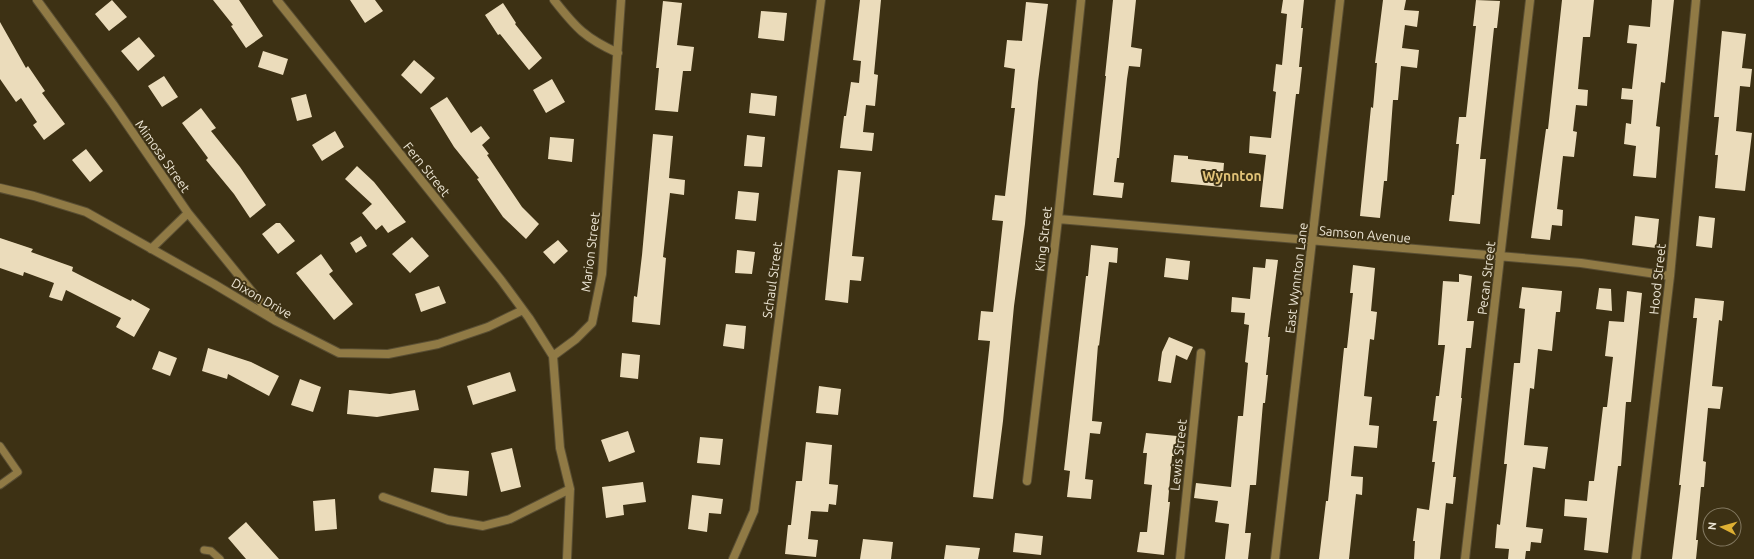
<svg xmlns="http://www.w3.org/2000/svg" width="1754" height="559" font-family="Ubuntu,sans-serif">
<rect width="100%" height="100%" fill="#3d3114"/>
<path fill="#ebdcbb" d="M112,0L127,17L109,31L95,14Z
M213,0H239L263,36L246,48L231,26L233,25Z
M350,0H375L383,11L365,23Z
M860,0H881L874,74L878,75L875,106L866,105L863,132L874,133L872,151L840,148L844,116H846L851,82L859,83L861,61L853,60Z
M1113,0H1136L1131,47L1142,49L1140,67L1129,66L1127,79L1119,158H1117L1114,182L1124,183L1122,198L1093,195L1106,76H1105Z
M1283,0H1304L1301,28H1303L1299,67H1302L1299,94H1296L1283,209L1260,207L1266,155L1249,153L1250,136L1271,138L1276,92L1273,91L1276,64L1282,65L1287,14L1281,13Z
M1383,0H1406L1404,10L1419,11L1417,27L1405,25L1402,48L1419,50L1417,68L1401,66L1398,100H1393L1387,181H1384L1380,218L1360,216L1371,107L1373,108L1377,63H1375Z
M1476,0L1500,1L1497,28H1494L1480,159H1486L1480,224L1449,221L1452,195H1454L1459,144H1456L1459,117H1466L1476,26H1473Z
M1562,0H1594L1590,37H1583L1578,89L1588,90L1587,106L1576,105L1573,131L1577,132L1574,157L1563,156L1557,209L1563,210L1562,226L1552,225L1550,240L1531,238L1546,129H1548Z
M1652,0H1674L1665,83L1661,82L1656,126L1660,127L1656,178L1633,176L1636,146L1624,144L1626,123L1631,124L1633,100L1621,99L1622,88L1632,89L1637,44L1627,43L1629,25L1650,27Z
M663,1L682,3L677,45L694,47L691,71H683L678,112L655,110L659,68H656Z
M1026,2L1048,4L1038,82L1025,224L1014,306L1003,421L993,499L973,497L990,341L978,340L981,311L993,312L1003,221L992,220L995,195L1005,196L1015,108H1011L1015,69L1004,67L1007,40L1022,41Z
M503,3L516,23L515,24L542,58L529,70L500,34L498,35L485,15Z
M761,11L787,13L784,41L758,38Z
M0,22L26,68L28,66L45,91L42,93L65,124L44,140L33,125L37,122L21,98L16,102L0,79Z
M1722,31L1746,34L1742,68L1752,69L1750,87L1740,86L1736,131L1752,133L1745,191L1715,188L1718,155H1715L1719,117H1714Z
M139,37L155,56L138,71L121,51Z
M263,51L288,59L283,75L258,67Z
M414,60L435,78L421,94L401,75Z
M164,76L178,97L162,107L148,86Z
M552,79L565,102L546,113L533,90Z
M751,93L777,96L775,116L749,113Z
M306,94L312,117L297,121L291,98Z
M447,97L471,133L481,126L490,138L482,145L489,154L487,155L522,207L539,224L526,239L503,217L477,179L479,178L454,147L430,108Z
M201,108L216,128L211,131L240,167L266,205L250,218L234,194L206,160L208,158L182,123Z
M335,131L344,147L322,161L312,145Z
M653,134L673,136L669,178L685,180L684,195L670,193L663,257L666,258L660,325L632,322L634,296L637,297L642,255Z
M747,135L765,137L762,167L744,166Z
M550,137L574,139L572,162L548,159Z
M86,149L103,171L90,182L72,160Z
M1174,155L1188,156V159L1224,163L1222,187L1171,182Z
M357,166L374,182L406,222L388,233L382,225L376,230L362,213L372,204L345,179Z
M838,170L861,172L852,256L864,257L861,281L850,280L848,303L825,300Z
M738,191L759,193L756,221L735,219Z
M1635,216L1659,219L1656,248L1632,245Z
M1699,216L1715,218L1712,248L1696,246Z
M276,223H280L295,241L278,254L262,234Z
M361,236L367,246L356,253L350,243Z
M412,237L429,256L410,273L392,254Z
M0,238L33,249L31,252L73,267L72,271L131,301L132,299L150,309L134,337L116,327L121,318L66,290L62,301L49,297L54,283L24,272L23,276L0,268Z
M558,240L568,251L554,264L543,252Z
M1091,245L1118,248L1117,263L1109,262L1099,346L1098,345L1092,421L1102,422L1100,434L1090,433L1085,479L1093,480L1091,499L1067,497L1070,471L1064,470L1086,276H1088Z
M737,250L755,252L752,274L735,273Z
M321,254L333,271L329,274L353,304L334,320L296,273Z
M1166,258L1190,261L1188,280L1164,277Z
M1266,259L1278,260L1268,337H1270L1266,375H1268L1265,403H1263L1256,485H1250L1245,533H1251L1248,559H1225L1229,524L1215,522L1218,501L1194,498L1196,483L1231,487L1238,416H1243L1248,363L1245,362L1249,325L1244,324L1245,313L1231,312L1232,297L1250,299L1253,267L1265,268Z
M1353,265L1375,268L1371,311L1377,312L1374,340L1370,339L1364,396L1372,397L1369,425L1379,426L1377,448L1354,446L1351,476L1363,477L1362,495L1356,494L1349,559H1319L1326,501H1328L1344,348H1347L1353,293H1350Z
M1459,274L1472,276L1467,321H1474L1471,348H1466L1461,398H1462L1453,477H1456L1453,504L1446,503L1440,559H1414L1415,541H1413L1417,508L1429,510L1435,462H1432L1437,421H1433L1436,396H1439L1445,345H1438L1443,281L1459,282Z
M439,286L446,303L421,312L415,294Z
M1522,287L1562,291L1560,312H1556L1552,351L1538,349L1534,389L1530,388L1524,445L1548,447L1545,469L1533,467L1526,527L1543,529L1541,543L1531,542L1530,551H1526L1525,559H1508L1509,549L1495,548L1497,524L1500,525L1507,464H1504L1514,363H1520L1525,309L1519,308Z
M1599,288L1611,289L1612,311L1596,309Z
M1627,291L1642,293L1631,402H1626L1621,466H1618L1608,553L1584,550L1587,518L1564,516L1565,499L1587,501L1589,481H1594L1603,407H1607L1613,357L1605,356L1609,321L1624,322Z
M1695,298L1724,301L1722,321L1719,320L1712,386L1723,387L1720,409L1708,408L1703,461L1706,462L1704,487H1701L1696,540H1698L1696,559H1672L1681,485H1679L1697,318H1693Z
M726,324L746,326L744,349L723,346Z
M1169,337L1193,347L1187,360L1176,355L1171,383L1158,381L1162,352Z
M208,348L251,362L279,376L269,396L228,374L227,379L202,371Z
M159,351L177,358L170,376L152,369Z
M622,353L640,355L638,379L620,377Z
M510,372L516,391L473,405L467,386Z
M300,379L321,387L313,412L291,405Z
M819,386L841,389L838,415L816,413Z
M349,390L390,394L415,390L419,410L377,417L347,414Z
M628,431L635,452L609,462L601,440Z
M1146,433L1177,436L1174,456H1172L1168,502H1170L1164,555L1137,552L1140,532H1147L1152,485L1144,484L1147,453H1143Z
M700,437L723,439L720,465L697,463Z
M806,442L832,445L829,484L838,485L836,505L829,504L828,512L811,511L808,539L818,540L816,557L785,554L788,525H791L796,481H802Z
M512,448L521,487L501,492L491,453Z
M434,468L469,471L467,496L431,492Z
M643,482L646,502L623,505L624,515L606,518L602,487Z
M692,495L723,499L721,514L709,513L707,532L688,529Z
M335,499L337,529L315,531L313,501Z
M246,522L279,559H246L228,538Z
M1015,533L1043,536L1041,555L1013,552Z
M863,539L893,542L891,559H860Z
M946,545L980,548L978,559H944Z"/>
<g fill="none" stroke-linecap="round" stroke-linejoin="round">
<g stroke="#594e33" stroke-width="9">
<path id="service" d="M0,446L18,472L0,485
M204,550L211,551L220,559"/>
</g>
<g stroke="#594e33" stroke-width="10">
<path id="minor" d="M37,0L113,104L188,213L271,315
M277,0L501,280L529,318L553,356
M554,0C576,28 585,38 618,53
M0,188L34,196L86,212L214,284L276,321L339,353L388,354L438,344L488,327L523,310
M1058,219L1581,263L1670,276
M151,249L188,213
M1027,481L1058,219L1081,0
M383,497L448,520L483,526L510,519L570,489
M567,559L570,489L560,448L553,356L576,339L592,323L602,274L621,0
M733,559L754,511L821,0
M1180,559L1201,353
M1275,559L1340,0
M1465,559L1530,0
M1636,559L1670,276L1696,0"/>
</g>
<use href="#service" stroke="#907a45" stroke-width="7"/>
<use href="#minor" stroke="#907a45" stroke-width="8"/>
</g>
<g text-anchor="middle" dominant-baseline="central" stroke-width="4" stroke-linejoin="round" paint-order="stroke">
<g font-size="13" fill="#ece5d4" stroke="#3d3114">
<text transform="translate(163 156) rotate(55)">Mimosa Street</text>
<text transform="translate(427 169) rotate(51)">Fern Street</text>
<text transform="translate(1365 234) rotate(5)">Samson Avenue</text>
<text transform="translate(1043 239) rotate(-83)">King Street</text>
<text transform="translate(590 252) rotate(-83)">Marion Street</text>
<text transform="translate(1296 278) rotate(-83)">East Wynnton Lane</text>
<text transform="translate(1486 278) rotate(-83)">Pecan Street</text>
<text transform="translate(1657 279) rotate(-84)">Hood Street</text>
<text transform="translate(772 280) rotate(-82)">Schaul Street</text>
<text transform="translate(262 298) rotate(30)">Dixon Drive</text>
<text transform="translate(1178 455) rotate(-84)">Lewis Street</text>
</g>
<g font-size="14" font-weight="bold" fill="#e2c378" stroke="#3d3114">
<text x="1232" y="176">Wynnton</text>
</g>
</g>
<g transform="translate(1722 527) rotate(276)"><circle r="19" fill="#3d3114" stroke="#837961"/>
<path d="M0-3L7 15L0 10L-7 15Z" fill="#dfb033"/>
<text y="-6" font-size="11" font-weight="bold" text-anchor="middle" fill="#ece5d4">N</text>
</g>
</svg>
